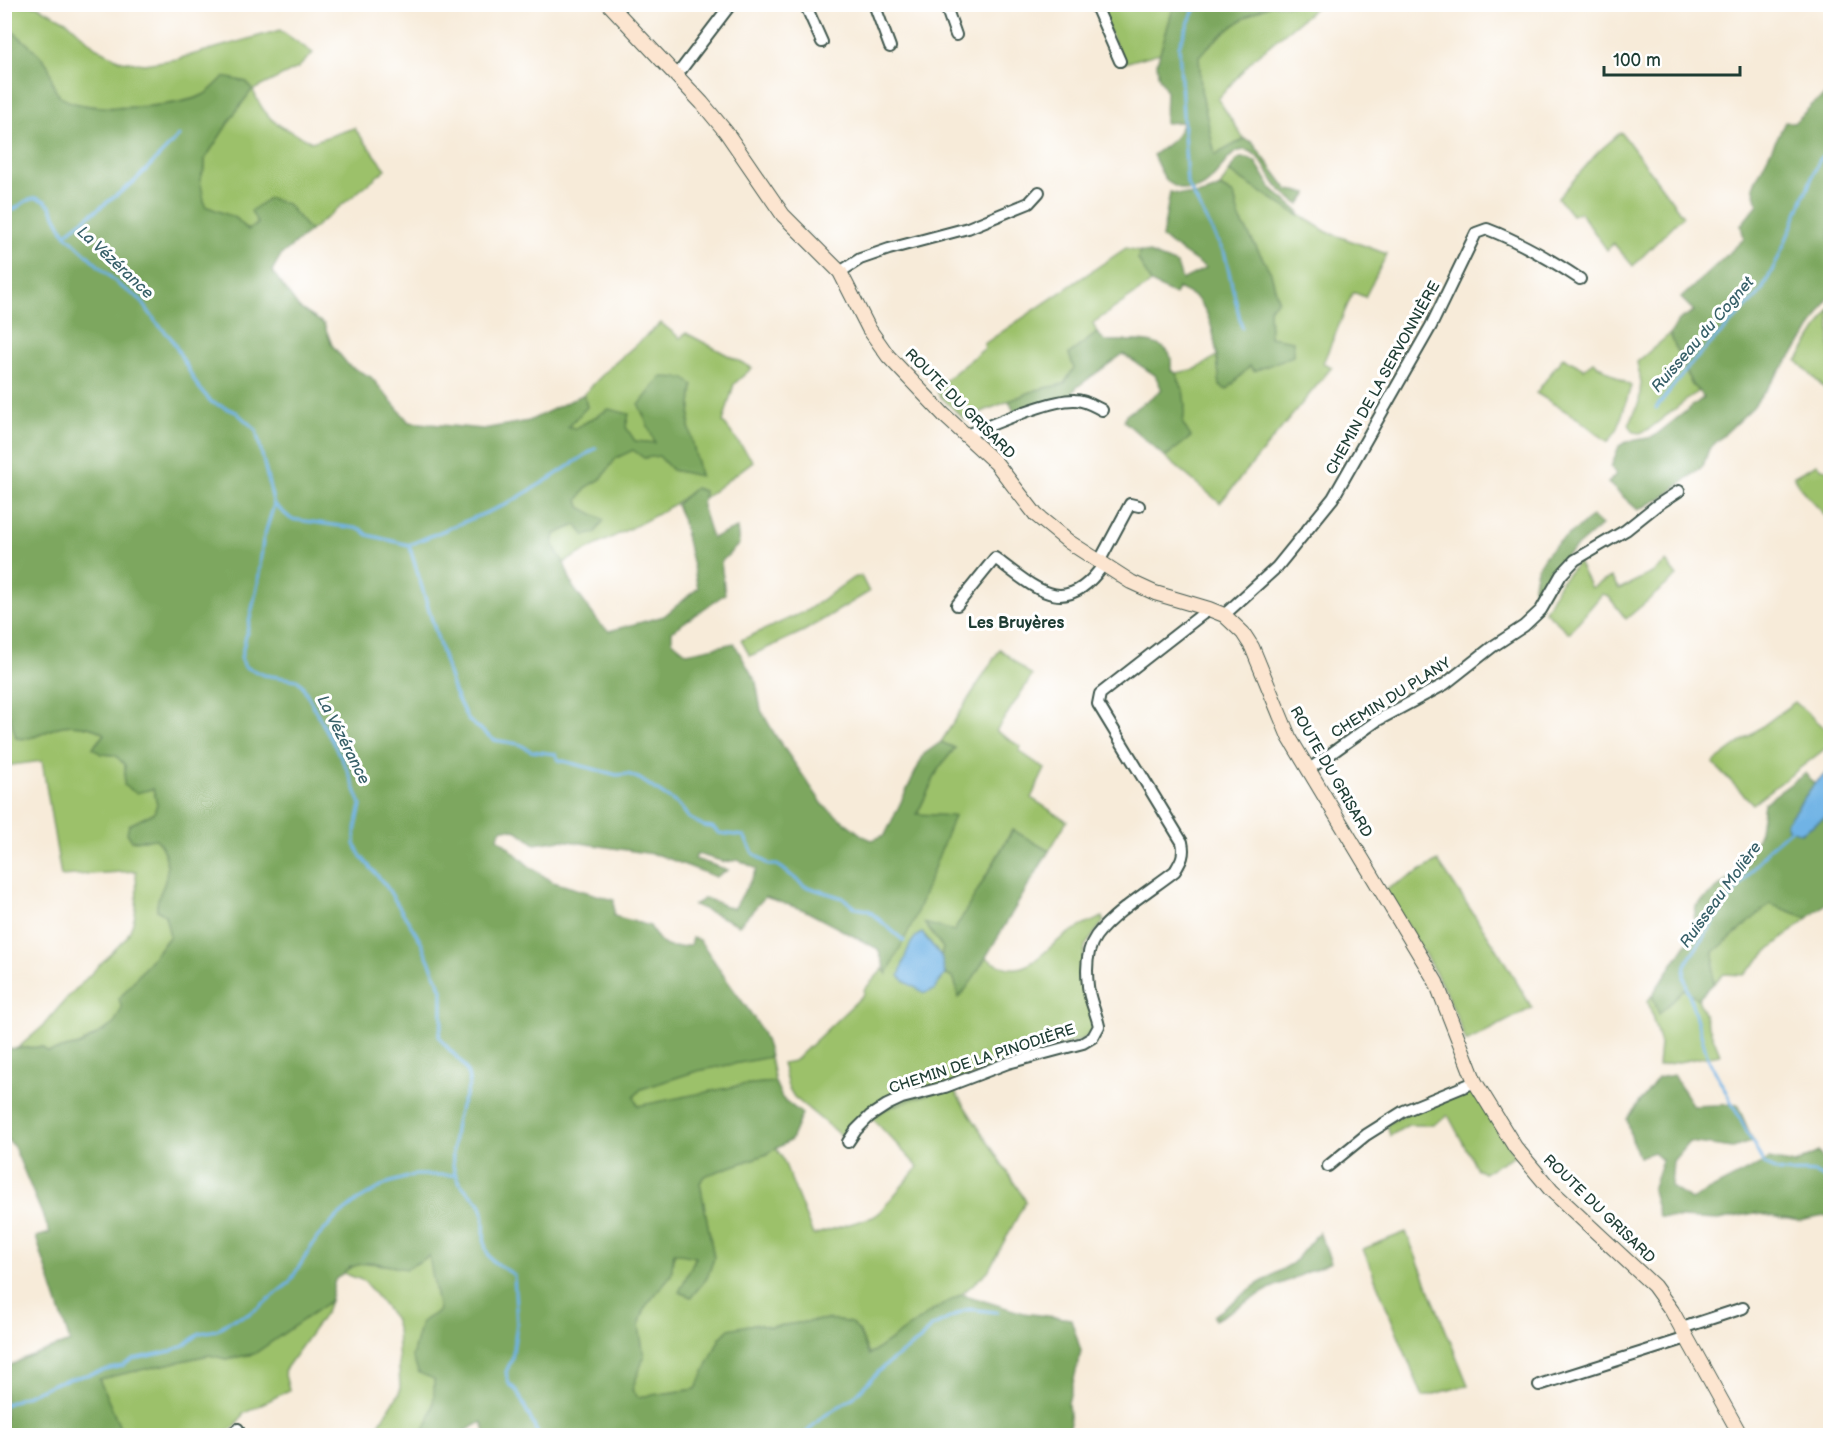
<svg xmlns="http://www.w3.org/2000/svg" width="1835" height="1440" font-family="'Balsamiq Sans',sans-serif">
<rect width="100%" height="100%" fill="#fff"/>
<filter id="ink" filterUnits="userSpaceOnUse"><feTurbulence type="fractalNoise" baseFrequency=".0167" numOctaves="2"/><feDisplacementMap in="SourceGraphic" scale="12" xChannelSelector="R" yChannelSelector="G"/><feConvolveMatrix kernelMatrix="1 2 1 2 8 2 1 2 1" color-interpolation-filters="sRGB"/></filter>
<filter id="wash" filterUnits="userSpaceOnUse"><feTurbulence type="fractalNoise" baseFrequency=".008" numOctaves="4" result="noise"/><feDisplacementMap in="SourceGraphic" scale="24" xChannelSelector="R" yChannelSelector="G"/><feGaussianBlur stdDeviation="1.35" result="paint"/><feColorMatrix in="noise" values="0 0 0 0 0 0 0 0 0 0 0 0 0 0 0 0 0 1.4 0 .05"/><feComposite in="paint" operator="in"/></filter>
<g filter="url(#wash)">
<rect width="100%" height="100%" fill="#f7ebd9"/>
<path fill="#9cc16b" stroke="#5e7f50" stroke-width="1.5" d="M5,5L37,6L68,22L95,47L122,61L144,64L177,59L280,30L313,53L298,68L253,90C267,124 280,126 312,142L354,128L386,169L310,231L287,204L248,230L236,218L205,206L199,179L205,167V159L234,114L252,90L224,77C217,83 211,91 203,95C179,107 80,115 60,96C51,88 53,76 48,66C44,58 14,31 5,27Z
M1117,5H1174L1160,53L1124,63L1100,11Z
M1270,5H1319L1254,58L1218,99L1244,139L1215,156L1201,90L1199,56C1219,35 1243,16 1270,5Z
M1621,132L1683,216L1633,266L1613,243L1607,250L1580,212L1572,215L1558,198L1598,152Z
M1229,172L1327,232L1387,254L1365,297L1353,292L1323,363L1332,367L1220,503L1165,457L1190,437L1183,424L1185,405L1183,390L1176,373L1196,369L1217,356L1220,385L1270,337L1269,309L1278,300L1271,273L1239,217L1234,195L1220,187Z
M1126,248L1140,251L1138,259L1151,283L1093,323L1097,333L1069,354L1074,368L1064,384L1036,390L964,419L938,394V386L985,348L984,344Z
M1830,309V394L1797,361Z
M661,323L680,338L686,333L752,368L734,384L723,422L753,461L703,499L704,491L695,488C656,522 607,536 564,563L552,545L555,534L577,525L580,507L578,500L587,487L601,479L616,458L633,450L644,458L659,456L672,470L700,475L689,426L693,385L656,443L635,441L609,409L576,428L567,427L587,407L584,394L608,369Z
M1670,334L1692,385L1698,391L1649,429L1640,433L1634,432L1629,425L1639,402L1641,382L1637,362Z
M1563,357L1584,369L1593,362L1631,386L1618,428L1608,442L1577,418L1536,393Z
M1817,464L1822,468L1830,471V522C1820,507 1800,493 1794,476Z
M1578,562L1591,588L1611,577L1619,589L1654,572L1666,562L1677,576L1626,619L1608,596L1602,594L1569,633L1545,611L1561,581Z
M861,576L869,592L804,631L750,656L741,640L806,611L853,578Z
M1000,649L1032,676L996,731L1021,747L1019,751L1045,769L1031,798L1067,821L1049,851L1012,830L954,932L926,924L943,948L941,956L923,933L934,990L945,974L954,979L959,997L985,957C1026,986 1038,952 1069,933C1080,926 1091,922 1103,917L1104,921L1085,946L1083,965L1094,1028L1090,1034L1081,1040L1011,1060L861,1119L846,1135H840L794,1097L788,1087L782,1063L794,1061L859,999L864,994V990L883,969L886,973L954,816L917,815L939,768L955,748L941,742Z
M1795,702L1828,731L1830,735V745L1753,804L1713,763Z
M4,715L10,716L16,738C32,741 43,732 58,727C71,723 93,726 104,734L93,747L101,754L115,755L153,789L157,804L154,813L129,825L132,841L156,839C165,850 169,862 166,877C164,889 156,896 157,910L165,915L170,936L159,949L113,1025L79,1045L47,1052L42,1047L18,1048L42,1027L67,998L126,938C139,917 137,896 136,871L61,876L42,761L5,766Z
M1438,861L1497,949L1532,1008L1466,1042C1448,986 1415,939 1385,890Z
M1770,904L1808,918L1770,949L1744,975L1724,974L1713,984L1714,952Z
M1684,989L1698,999L1720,1054L1658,1066L1660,1044L1648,1001L1652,995L1659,1013Z
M770,1057L775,1082L742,1085L638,1106L634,1097L641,1089L697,1071Z
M952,1087L1026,1201L988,1271L962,1294L935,1309L869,1355L859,1330L828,1319L770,1327L754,1324L720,1338L696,1389L637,1397L632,1390L644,1357L639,1326L645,1307L671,1275L674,1253L696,1256L680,1291L691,1297L707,1278L714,1258L700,1183L704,1176L767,1154L776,1148L783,1159L813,1235L873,1217L879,1213L918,1167L872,1118L891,1106Z
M1474,1088L1515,1155L1483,1173L1477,1169L1448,1115L1433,1125H1408L1390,1136L1387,1124L1407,1113Z
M1406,1232L1468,1385L1423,1397L1363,1249Z
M430,1256L439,1311L434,1379L435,1398L428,1426L419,1435H372L399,1394L400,1388L397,1328L394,1318L364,1281L343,1273C365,1255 380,1267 404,1268C412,1268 422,1260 430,1256Z
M330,1301L326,1312L284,1371L289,1390L243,1414L235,1427L220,1435H123L99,1379L209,1355L226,1359L254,1354Z"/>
<path fill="#7da75f" stroke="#4e724a" stroke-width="1.5" d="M1174,5H1270C1243,16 1219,35 1199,56L1201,90L1215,155L1244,139L1252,142L1288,190L1308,193L1299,205C1292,199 1284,194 1278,187C1269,177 1262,156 1249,151C1224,143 1218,194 1186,190C1178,188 1172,186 1166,180C1161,173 1157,163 1153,155C1165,146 1181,137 1182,122L1165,123L1166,90L1158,75L1157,63Z
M5,27C14,31 44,57 48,66C53,76 51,88 60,96C80,115 179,108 203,95C211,91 217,83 224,77L247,82L252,90L234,114L205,159V167L200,179L205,206L236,218L248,230L258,224L251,211L269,198L287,204L310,231L281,255L272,271L299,308L324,324L332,345L349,366L371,377L409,422L483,429L529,421L584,394L587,407L568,427L576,428L609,409L629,414L626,427L635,441L655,443L639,405L661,377L685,378L693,385L689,426L700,476L672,470L659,456L644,458L633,450L616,458L601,479L587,487L578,500L580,507L604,520L595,533L585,536L576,525L555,534L553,545L564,563L573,587L600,624L609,631L664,616L698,588L682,518L676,505L695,488L704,491L702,506L712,538L737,528L739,544L721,562L725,594L672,631V641L687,653L734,643L756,682L761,710L775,735L824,806L863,836L872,840L885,835L924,754L941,742L955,748L939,768L917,814L954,816L914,920L887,974L878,949L804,910L765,897L739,925L694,905L705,898L734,909L757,869L739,860L725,862L697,854L695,859L728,870L716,877L659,855L561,840L535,844C524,836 514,825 500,830L498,838L529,866L553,882L614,900V916L650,926C662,946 665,951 690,945L692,938L699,940C709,952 717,966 726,979C745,1007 763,1023 770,1057L697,1071L641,1089L634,1097L638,1106L742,1085L775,1082L782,1098L802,1114L791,1140L767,1154L704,1176L700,1183L714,1258L707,1278L691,1297L679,1292L696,1257L674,1253L671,1275L645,1307L639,1326L644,1357L632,1390L638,1397L696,1389L720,1338L729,1329L754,1324L770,1327L828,1319L851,1323L858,1330L869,1355L935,1309L962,1294L1023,1313L1071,1319L1081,1351L1068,1403L1071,1435L486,1436L482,1422L458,1435H419C433,1420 435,1399 434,1379L419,1373L412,1357L421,1322L439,1311L429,1256L406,1269L371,1262L350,1267L335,1280L330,1301L254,1354L226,1359L209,1355L99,1379L123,1435H5V1368L27,1357L70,1342L36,1237L50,1233L14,1147L5,1137V1049L42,1047L48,1052L80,1045L113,1025L122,1008L119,999L170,936L165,915L157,910C156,895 164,890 166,877C169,863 165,849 156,839L132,841L127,833L129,825L154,813L157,804L153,789L136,793L124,785L125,765L115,755L101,754L93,748L104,734C94,726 70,723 58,727C43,732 32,741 16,738L10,716L5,715Z
M1830,92V295L1805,338L1753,407L1709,449L1703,466L1665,496L1638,510L1608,483L1616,474L1611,467L1619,446L1626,442L1653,437L1704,397L1692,385L1670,334L1679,320L1694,311L1681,298L1744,239L1741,225L1758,204L1753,186L1785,122L1794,123L1813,104Z
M1240,158H1248L1255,161L1272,189L1299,212V216L1229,172L1235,162Z
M1220,187L1234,195L1239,217L1271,273L1278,300L1269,309L1270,337L1293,341V356L1254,371L1250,366L1227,390L1220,386C1217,361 1216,319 1198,300C1193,295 1185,292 1178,288L1175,295L1151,283L1138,259L1140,251L1149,253L1177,264L1182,280L1206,268L1162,238L1170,192C1187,197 1204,196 1220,187Z
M1097,333L1105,341C1123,341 1162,337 1170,355C1172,359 1171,365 1171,370L1176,373L1183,390L1185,405L1183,424L1191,437L1165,457L1124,421L1126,415L1162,390L1155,375L1123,354L1077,387L1070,396L1015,414L1009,401L1036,390L1064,384L1074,368L1069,354Z
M1592,516L1602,525L1560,561C1558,583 1539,606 1523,620L1520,618C1526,610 1531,603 1533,594C1535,582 1534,572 1541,562C1553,541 1576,533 1592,516Z
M1806,773L1814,784L1786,823L1801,833L1830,814V900L1808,918L1770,904L1714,952L1713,984L1698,999L1684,989L1659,1014L1652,995L1691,937L1696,906L1746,864L1760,831L1764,803Z
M1013,830L1049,851L971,982L959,998L954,979L945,974L941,956L943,948L924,923L954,931Z
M1673,1075L1693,1106L1737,1104L1753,1141L1733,1148L1689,1142L1673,1161L1671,1187L1691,1200L1769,1159L1795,1164L1818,1152L1830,1169V1215L1799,1221L1755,1213L1718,1220L1659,1217L1652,1190L1662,1160L1653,1152L1639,1157L1632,1140L1627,1119L1658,1078Z
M1319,1232L1331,1262L1271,1288L1215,1320L1214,1316L1256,1285L1293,1263Z"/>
<path fill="#6fb3e5" stroke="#47788c" stroke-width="1.5" d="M1830,770V814L1801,833L1788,828L1786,823L1815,783Z
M922,933L941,956L945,974L934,990L925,993L907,983L899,976C904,963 908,938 922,933Z"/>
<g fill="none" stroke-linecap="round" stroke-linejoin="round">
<path stroke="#6fb3e5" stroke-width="3" d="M1202,4L1193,12L1179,46L1187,183L1225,255L1242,328
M4,208L13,210L26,201L36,198L45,201L50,206L65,234L120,286L140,299L156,322L171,338L197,385L211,402L236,412L256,430L274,505L263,540L258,583L241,658L245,667L264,675L297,680L302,685L348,771L361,805L355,832V844L360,855L386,886L420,940L442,990V1022L439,1036C447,1052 467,1060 469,1080C470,1090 464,1097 461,1106C457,1115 455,1128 454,1138C452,1159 450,1173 465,1189C471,1195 478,1199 481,1206C489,1225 477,1246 494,1262C500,1267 508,1270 514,1275L517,1324L512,1359L506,1372L509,1384L517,1391L539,1436
M65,234L134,182L179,136
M1656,408L1690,365L1761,292L1778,259L1819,161L1830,147
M275,505L291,519L361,529L368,535L409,545L454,692L468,720L494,740L519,744L531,751L555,754L559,760L617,775L628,774L640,779L679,805L689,818L704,826L712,827L719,833L744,836L753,853L769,865H777L782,868L804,886L843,898L856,908L868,910L904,941
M409,545L507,504L549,479L596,448
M1792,828L1771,846L1724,906L1685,965L1684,977L1708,1058L1764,1164C1768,1166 1773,1170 1777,1171C1796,1176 1816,1165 1830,1183
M4,1405L58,1382L122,1366L133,1359L172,1351L186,1344L200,1333L217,1330L231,1320L247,1315L258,1308L289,1283L317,1238L336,1218L357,1201L388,1183L414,1175H454
M803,1436L821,1418L854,1397L883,1367L920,1340L930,1328L965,1310C973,1308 988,1312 998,1312"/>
</g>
</g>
<g filter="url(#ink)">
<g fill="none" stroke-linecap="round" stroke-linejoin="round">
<g stroke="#3f574d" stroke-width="14">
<path id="street" d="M805,4L822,42
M874,4L890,47
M945,4L956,35
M1095,4L1120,61
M677,75L731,4
M840,272L860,259L889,249L968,228L1029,203L1039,192
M966,435C992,425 1050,399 1075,400C1085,400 1094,406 1102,410
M1099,562L1130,504L1139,506
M957,605L995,558C1035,588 1065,620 1103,565
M1224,615L1277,567L1333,498L1431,326L1476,233L1487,229C1521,242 1550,259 1580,279
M1308,770L1378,720L1445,684L1492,647L1524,626L1541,610L1561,575L1575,560L1626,530L1656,506L1679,491
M848,1142L856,1130L870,1116L887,1105L902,1098L945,1087L1008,1063L1083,1043L1093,1037L1099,1026C1096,1012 1089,999 1088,986C1086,969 1086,950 1096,936C1113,913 1152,889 1175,871C1181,861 1185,855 1182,842L1098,704L1100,694L1209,609
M1328,1166L1366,1135L1404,1111L1475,1082
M1682,1328L1743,1308
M1539,1385L1687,1338
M228,1436L238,1429"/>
</g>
<g stroke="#3f574d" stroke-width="16">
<path id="secondary" d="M609,4L702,103L726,132L783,215L840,272L869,329L888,356L944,415L996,463L1036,515L1069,542L1131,582L1155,593L1209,609L1224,615L1243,633L1252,647L1289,737L1436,982L1475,1082L1515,1147L1551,1190L1654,1286L1672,1311L1741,1436"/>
</g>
<use href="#street" stroke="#fff" stroke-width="10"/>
<use href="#secondary" stroke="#fce5d0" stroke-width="14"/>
</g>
</g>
<g text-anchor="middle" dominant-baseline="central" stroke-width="6" stroke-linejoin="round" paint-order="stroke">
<g font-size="15" fill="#1f3d34" stroke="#fff">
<text transform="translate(1383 378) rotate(-61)">CHEMIN DE LA SERVONNIÈRE</text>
<text transform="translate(960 404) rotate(45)">ROUTE DU GRISARD</text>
<text transform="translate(1391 698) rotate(-32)">CHEMIN DU PLANY</text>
<text transform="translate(1331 772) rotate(60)">ROUTE DU GRISARD</text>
<text transform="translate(982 1059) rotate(-18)">CHEMIN DE LA PINODIÈRE</text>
<text transform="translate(1599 1209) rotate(44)">ROUTE DU GRISARD</text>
</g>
<g font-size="16" font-style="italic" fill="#376069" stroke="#fff">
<text transform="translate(115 263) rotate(43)">La Vézérance</text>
<text transform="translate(1703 335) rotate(-49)">Ruisseau du Cognet</text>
<text transform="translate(343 740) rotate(63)">La Vézérance</text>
<text transform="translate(1721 895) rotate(-54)">Ruisseau Molière</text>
</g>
<g font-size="16" font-weight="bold" fill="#1f3d34" stroke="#fff">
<text x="1016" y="623">Les Bruyères</text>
</g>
</g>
<rect width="1835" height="1440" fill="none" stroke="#fff" stroke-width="24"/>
<path d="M1604 66v9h136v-9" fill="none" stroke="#1f3d34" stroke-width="3"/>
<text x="1613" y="66" font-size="18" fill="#1f3d34" stroke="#ffffff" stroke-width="4.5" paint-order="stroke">100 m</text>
</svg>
